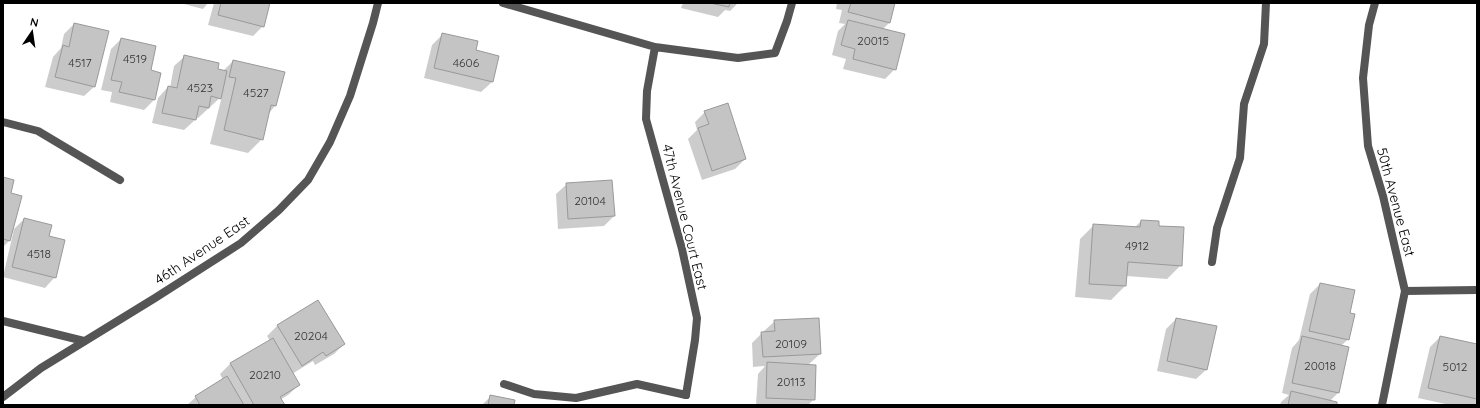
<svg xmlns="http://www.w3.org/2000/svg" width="1480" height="408" font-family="Quicksand,sans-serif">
<rect width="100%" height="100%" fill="#fff"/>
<path fill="#0003" d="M180,3H208L203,9Z
M214,3H269L263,26L253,36L208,25Z
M683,3H738L730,11L725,10L718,17L681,8Z
M837,3H894L889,23L882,30L895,69L885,79L843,69L846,59L832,55L838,31L845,24L839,23L842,10L836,9Z
M74,24L95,86L84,96L45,87L53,57L61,48L64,34Z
M443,34L475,51L498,57L492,82L481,92L424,78L432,45Z
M121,39L149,71L160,73L154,100L144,110L110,102L112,92L101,90L111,49Z
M185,56L223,71L233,61L275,106L269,113L262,139L248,153L210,144L222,96L198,118L195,117V120L184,130L152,123L158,98L168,87L170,88L174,66Z
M705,112L745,159L735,169L702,180L688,139L697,130L695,122Z
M3,178L10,194L9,241L3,247Z
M567,184L614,216L604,226L558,229L556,194Z
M24,219L48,237L55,277L45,288L3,277L14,229Z
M1141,221L1158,227L1181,265L1167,279L1126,276L1125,286L1111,300L1075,297L1080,239L1094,225L1134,228Z
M1320,284L1349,313L1348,339L1341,346L1348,348L1338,393L1330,401L1336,405H1280L1281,402L1289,395L1282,393L1292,348L1299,340L1310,294Z
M317,301L344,344L334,354L315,365L313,361L292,374L299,385L288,395L280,400L284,405H187L196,397L223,380L220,374L230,364L270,341L267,336L277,326Z
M1176,319L1207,369L1196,379L1157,371L1166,329Z
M775,321L820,354L808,365L814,399L808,405H756L758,374L765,366L753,367L752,343L762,333H764V331Z
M1440,337L1477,345V405H1450L1418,398L1430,347Z
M491,396L513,405H482Z"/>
<path fill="#c4c4c4" stroke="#999" d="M221,3H270L264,27L218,15Z
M710,3H730L729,7Z
M851,3H895L890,23L848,12Z
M848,20L905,34L896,70L853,59L855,49L841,45Z
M74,23L109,31L95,87L55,77L63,45L69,47Z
M442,33L478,41L476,50L499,56L493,82L434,68Z
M121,38L156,46L151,70L161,73L155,100L119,92L122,82L111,80Z
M184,55L219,63L218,69L227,71L221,99L211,96L209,108L199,106L196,120L162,113L168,86L177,88Z
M233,60L285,72L276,106L271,105L263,140L224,130L236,78L229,77Z
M728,103L746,159L712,171L698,128L709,124L704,111Z
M3,177L14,180L11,193L22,196L10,241L3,239Z
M612,180L615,216L568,219L566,183Z
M24,218L52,225L49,236L65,240L56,278L12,267Z
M1141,220L1159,221V226L1184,227L1182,266L1128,262L1126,286L1089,284L1093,224L1140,227Z
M1320,283L1355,290L1350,313L1355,314L1349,340L1309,331Z
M318,300L345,344L326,356L323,352L302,366L277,325Z
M819,318L821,354L763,357L761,332L775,331L774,320Z
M1176,318L1217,326L1207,370L1167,361Z
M1302,336L1349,347L1339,393L1292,383Z
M1440,336L1477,344V399L1428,388Z
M273,338L300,385L280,397L285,405H254L230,363Z
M767,362L816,365L815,400L766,398Z
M227,376L244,405H200L195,396Z
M1291,391L1337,402V405H1288Z
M490,395L515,400L514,405H488Z"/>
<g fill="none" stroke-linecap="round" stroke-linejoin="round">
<path stroke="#555" stroke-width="8" d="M1212,262L1217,228L1240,158L1244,104L1264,44L1266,3
M3,321L84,341
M504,384L534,394L576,398L637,384L686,395"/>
<path stroke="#555" stroke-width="8" d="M503,3L655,47L738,58L775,53L787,21L792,3
M1375,3L1369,25L1363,78L1368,146L1383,196L1405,291L1382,405
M655,47L647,91L646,119L682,249L697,318L695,340L686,395
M3,122L38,131L120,180
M1405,291L1477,290"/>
<path stroke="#555" stroke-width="8" d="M3,397L41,368L155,298L241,243L279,210L308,180L330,142L350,96L373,23L378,3"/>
</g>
<g text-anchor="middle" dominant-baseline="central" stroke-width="3.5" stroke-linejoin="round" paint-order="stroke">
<g font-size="12" fill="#313131">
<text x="873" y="40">20015</text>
<text x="135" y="58">4519</text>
<text x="80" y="62">4517</text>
<text x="466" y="62">4606</text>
<text x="200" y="87">4523</text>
<text x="256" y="92">4527</text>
<text x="590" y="200">20104</text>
<text x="1137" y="245">4912</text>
<text x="39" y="253">4518</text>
<text x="311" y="335">20204</text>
<text x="791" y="343">20109</text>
<text x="1320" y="365">20018</text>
<text x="1455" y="366">5012</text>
<text x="265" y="374">20210</text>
<text x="791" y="381">20113</text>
</g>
<g font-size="14" fill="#000" stroke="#fff">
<text transform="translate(1396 202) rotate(75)">50th Avenue East</text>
<text transform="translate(685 217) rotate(76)">47th Avenue Court East</text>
<text transform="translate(202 250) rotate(-34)">46th Avenue East</text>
</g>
</g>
<rect width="1480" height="408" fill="none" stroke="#000000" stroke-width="8"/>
<g transform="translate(32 32) rotate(13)" stroke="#ffffff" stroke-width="3" paint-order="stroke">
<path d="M0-3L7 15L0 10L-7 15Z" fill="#000000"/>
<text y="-6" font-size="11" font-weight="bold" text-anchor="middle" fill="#000000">N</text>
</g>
</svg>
